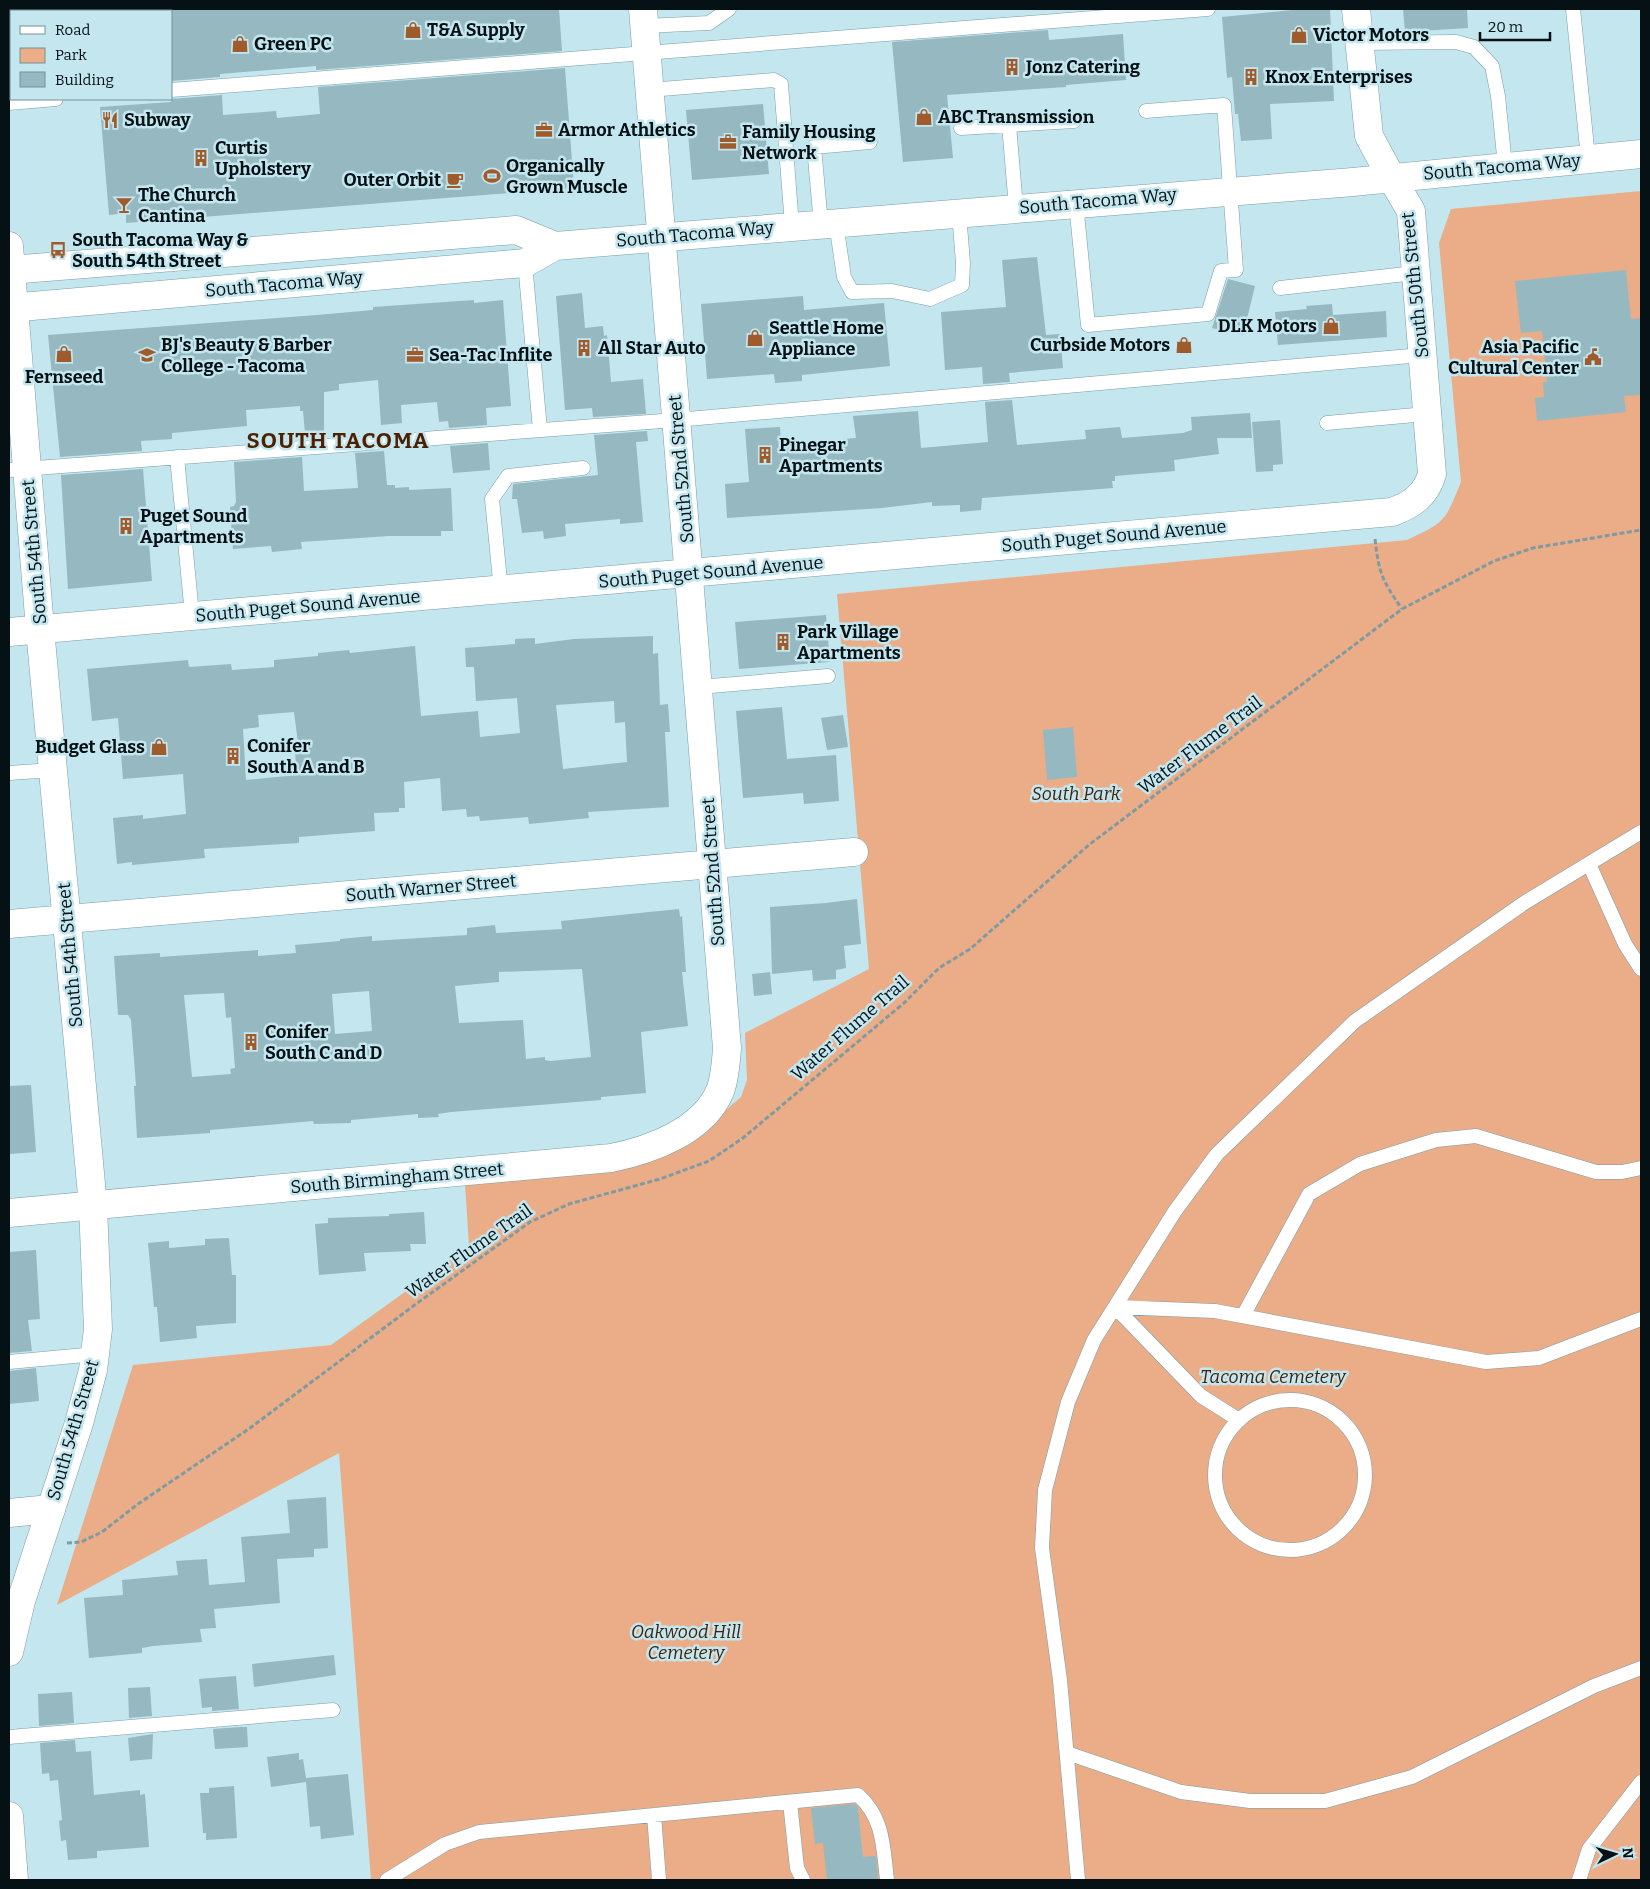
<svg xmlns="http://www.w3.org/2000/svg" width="1650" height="1889" font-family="Bitter,serif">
<rect width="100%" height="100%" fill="#c3e6ef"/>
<path fill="#eaad87" d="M1641,191V1880H371L339,1453L57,1605L133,1365L331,1345L469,1246L465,1184L699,1133L741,1097L747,1080L745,1033L869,969L837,594L1407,540C1446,522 1445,521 1461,482L1439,243L1451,209Z"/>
<path fill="#96b8c0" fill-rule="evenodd" d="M171,9H559L562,51L316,70V66L220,74V77L171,81Z
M1302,9H1330L1334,101L1270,104L1272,139L1241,141L1238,114H1235L1232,77L1227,78L1222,17Z
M1403,9H1467L1468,28L1405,32Z
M1048,30L1049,40L1123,34L1126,80L1066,85V87L947,95L953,158L903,162L892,42Z
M565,68L574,188L126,223V213L109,215L100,107L171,102V99L222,95L223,115L276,111L277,118L320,114L318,87Z
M763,104L769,174L692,180L686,110Z
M1037,257L1046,335L1060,334L1063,368L1009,373L1010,382L983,384L982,367L945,370L941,312L1006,307L1002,260Z
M1626,270L1631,319L1641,318V395L1624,396L1626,412L1537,421L1535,398L1544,397L1543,382H1547L1542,331L1521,333L1515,281Z
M1228,279L1255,286L1243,335L1212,328Z
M582,293L585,328L603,326L604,336L607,335L611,382L643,379L646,414L593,417L592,408L565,410L556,296Z
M803,296L804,310L884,303L890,366L802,375V381L775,383L774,374L707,379L701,304Z
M474,300V303L503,300L511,406L486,408L487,425L449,428L448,421L439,422L437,402L401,405L402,423L381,425L378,380L339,384V390L324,392V431L305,433L303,411H300V406L246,410L247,426L172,433V439L141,441L142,451L60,457L48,335L317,315L373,310V307Z
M1332,304L1333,315L1386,311L1387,337L1278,345L1275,312L1307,309L1306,306Z
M1012,400L1017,445L1086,439L1085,430L1120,427L1122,438L1183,433L1192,430L1191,417L1250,413L1252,438H1217L1219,454L1174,460L1175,471L1115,476V481H1112L1113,488L982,498L981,510L960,512V505L932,506V502L882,508L727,518L725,484L749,482L745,429L780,427L781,444L856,438L853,416L918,411L921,448L988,442L985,402Z
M1280,420L1283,464L1273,465V471L1256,472L1252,422Z
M647,431L648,441L636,442L643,522L620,524V519L565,524L566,536L544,539L543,531L522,533L517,499H512L513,484L598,475L594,435Z
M488,443L490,470L453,473L450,446Z
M384,451L387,485H395V488L409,487V490L451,488L453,531H441V536H389L301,542L302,549L272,552L271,546L233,549L230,507L234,506L236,502L234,462L302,457L304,491L358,488L355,453Z
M143,469L152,581L68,589L61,475Z
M826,615L830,662L739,669L735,622Z
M653,636V654L658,653L660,705L668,704L670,732H665L669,807L588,812L589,818L529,824L528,817L480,821L479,816L467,817L466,809L442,811L440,778L404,782L405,808H399V812L374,813L375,831L299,837V843L204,849L205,858L132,865V862L117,864L113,818L143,815V819L186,814L183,774L123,779L118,718L92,721L87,669L188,660L189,667L231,664L232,670L274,667V660L318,656V653L349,650L350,653L415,646L421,716L478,711L480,737L520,733L517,698L476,701L474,667H466L465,648L515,644V639L535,638V644L574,639ZM614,701L615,723L625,722L627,762L563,769L556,705ZM294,712L299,751L295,752L297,775L246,780L243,729L259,727L258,715Z
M782,707L787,759L836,755L839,801L804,804L803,793L743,798L736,711Z
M843,715L848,747L827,750L821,718Z
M1073,727L1077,777L1047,780L1043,730Z
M857,899L861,944L844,946L846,968L836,970V979L813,981L812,970L772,974L770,907L826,903Z
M679,909L680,917L682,916L686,972H682L688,1026L641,1032L646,1093L601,1097V1100L451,1112L438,1114L439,1117L418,1118V1114L351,1120V1123L314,1124L313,1121L210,1130V1133L137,1138L134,1086H136L131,1020L128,1015H118L114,956L160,953V957L258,950V956L296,953L295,945L340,941V939L372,936V941L467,935V928L495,925L496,933L562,929L561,921ZM582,969L591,1057L550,1061L545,1060V1057L526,1059L523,1020L459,1023L455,986L499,982V972ZM369,991L372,1031L335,1034L332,994ZM224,993L226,1018L231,1017L235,1068L230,1069L231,1074L192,1077L184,995Z
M770,972L772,994L754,996L752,974Z
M31,1085L36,1152L9,1154V1086Z
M424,1212L426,1244H410L411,1251L364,1253L366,1271L319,1275L315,1224L328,1223V1218L389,1216V1214Z
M229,1238L232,1275H236V1323L196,1326L197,1338L160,1342L157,1307H154L148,1243L169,1241V1248L205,1245V1239Z
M36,1250L40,1319L28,1320L32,1351L9,1353V1252Z
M36,1368L39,1401L9,1404V1371Z
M326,1497L328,1548L314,1549V1557L277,1559L280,1603L214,1609L216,1628L200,1629L202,1642L153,1646L142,1648V1653L89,1658L84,1598L123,1595L122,1580L178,1575L176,1561L207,1559L209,1585L245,1582L241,1537L290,1533L287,1500Z
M334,1655L336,1675L254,1687L252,1664Z
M236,1676L239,1709L212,1711V1707L202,1708L199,1679Z
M150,1687L152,1716L129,1718L128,1688Z
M72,1692L74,1723L39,1726L38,1694Z
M240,1727H247L248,1747L215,1749L213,1729Z
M153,1734L152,1759L130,1761L128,1738Z
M75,1740L76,1752L91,1751L94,1795L140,1790V1795L145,1794L149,1847L97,1851V1858L68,1860L66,1840L61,1841L59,1821L62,1820L58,1780L50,1781L49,1773L42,1774L40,1743Z
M299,1753V1760L303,1759L306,1778L348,1774L354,1835L321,1839L320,1826L310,1827L306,1782L271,1787L267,1757Z
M234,1786L237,1838L206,1840V1833H203L200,1793H209V1788Z
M855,1804L858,1808L863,1857L876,1856L878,1880H827L823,1843L815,1844L811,1808Z"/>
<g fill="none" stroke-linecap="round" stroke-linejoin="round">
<g stroke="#7c9ea6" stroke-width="15">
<path id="service" d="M1573,9L1588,158
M644,26L709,23L729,9
M1360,43L1456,42L1474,47L1492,66L1498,96L1505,166
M171,90L1208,9
M649,90L774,80L781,84L792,226
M9,103L56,99
M1009,125L1016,208
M961,128L1074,121
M1076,203L1088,325L1208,314L1221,271L1236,270L1224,105L1146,111
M836,223L844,277L852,292L892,291L930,299L962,285L963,263L959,213
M821,224L814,147L870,142
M525,263L540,430
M1280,288L1415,273
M1327,423L1426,414
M177,457L192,615
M9,470L676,420L1422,355
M501,591L492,499L508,476L583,468
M699,687L828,676
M9,773L53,770
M1589,864L1625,944L1641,969
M1115,1307L1215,1311L1486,1362L1539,1358L1641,1319
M1115,1307L1201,1396L1239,1420
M1243,1316L1309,1194L1360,1164L1436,1140L1476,1136L1596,1172H1622L1641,1168
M9,1362L96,1354
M1215 1475a75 75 0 1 1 150 0a75 75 0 1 1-150 0Z
M9,1737L333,1710
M1067,1753L1181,1792L1250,1801H1325L1412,1777L1594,1686L1641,1668
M790,1802L797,1868L803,1880
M654,1815L659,1880
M387,1880L445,1844L479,1832L858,1795C884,1818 883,1847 887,1880
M1078,1880L1060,1680L1042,1548L1045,1490L1068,1402L1094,1340L1175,1211L1217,1154L1355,1021L1524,903L1641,832
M1579,1880L1589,1849L1641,1782"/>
</g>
<g stroke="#7c9ea6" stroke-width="29">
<path id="minor" d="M1356,9L1369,136L1391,177
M9,924L854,852
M9,1213L611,1158C651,1150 703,1131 720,1091C725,1078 726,1062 727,1048L643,9
M9,1513L51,1509"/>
</g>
<g stroke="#7c9ea6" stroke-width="29">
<path id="tertiary" d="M9,246L40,629L93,1206L98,1329L93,1370L79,1423L21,1601L9,1652
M9,632L1392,512C1412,505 1426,495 1432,474L1411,211L1391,177
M9,1816L14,1880"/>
</g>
<g stroke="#7c9ea6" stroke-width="29">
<path id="secondary" d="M9,270L516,230L555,246
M9,308L525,263L555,246L1353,182L1641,154"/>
</g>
<path stroke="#809aa1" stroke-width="3" stroke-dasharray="5 2.5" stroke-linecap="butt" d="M1375,539C1379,574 1382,580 1402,609
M67,1543L81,1542L102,1532L138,1504L250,1428L416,1304L530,1222L569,1204L660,1179L709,1161L743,1138L904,1003L939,968L970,949L1090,844L1402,609L1494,561L1533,548L1641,530"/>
<use href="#service" stroke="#fff" stroke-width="14"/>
<use href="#minor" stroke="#fff" stroke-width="28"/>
<use href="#tertiary" stroke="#fff" stroke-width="28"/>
<use href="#secondary" stroke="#fff" stroke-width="28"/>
</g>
<defs>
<g id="shop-bare" transform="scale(1.35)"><path d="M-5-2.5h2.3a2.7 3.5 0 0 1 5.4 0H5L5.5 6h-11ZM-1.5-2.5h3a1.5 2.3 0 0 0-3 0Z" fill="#9f5b2c" stroke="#c3e6ef" stroke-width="2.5" paint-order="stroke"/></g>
<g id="building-bare" transform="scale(1.35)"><path d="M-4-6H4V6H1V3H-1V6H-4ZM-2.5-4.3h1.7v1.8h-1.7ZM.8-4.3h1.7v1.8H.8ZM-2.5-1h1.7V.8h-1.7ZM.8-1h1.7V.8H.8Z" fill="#9f5b2c" stroke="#c3e6ef" stroke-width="2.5" paint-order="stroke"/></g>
<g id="restaurant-bare" transform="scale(1.35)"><path d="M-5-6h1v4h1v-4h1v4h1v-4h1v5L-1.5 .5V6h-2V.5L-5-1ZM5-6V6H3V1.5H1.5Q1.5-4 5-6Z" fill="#9f5b2c" stroke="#c3e6ef" stroke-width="2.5" paint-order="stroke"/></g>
<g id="office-bare" transform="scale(1.35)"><path d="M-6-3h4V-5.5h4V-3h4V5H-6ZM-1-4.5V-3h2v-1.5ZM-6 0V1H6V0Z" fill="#9f5b2c" stroke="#c3e6ef" stroke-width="2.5" paint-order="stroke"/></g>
<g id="stadium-bare" transform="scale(1.35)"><path d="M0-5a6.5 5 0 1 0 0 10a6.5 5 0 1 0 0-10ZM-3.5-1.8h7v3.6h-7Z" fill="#9f5b2c" stroke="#c3e6ef" stroke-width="2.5" paint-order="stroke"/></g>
<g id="cafe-bare" transform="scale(1.35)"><path d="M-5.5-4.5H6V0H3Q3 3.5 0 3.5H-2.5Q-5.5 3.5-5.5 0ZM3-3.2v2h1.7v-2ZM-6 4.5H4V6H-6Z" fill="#9f5b2c" stroke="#c3e6ef" stroke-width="2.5" paint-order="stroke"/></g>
<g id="bar-bare" transform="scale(1.35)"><path d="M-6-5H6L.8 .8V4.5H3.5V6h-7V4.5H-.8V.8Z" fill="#9f5b2c" stroke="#c3e6ef" stroke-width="2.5" paint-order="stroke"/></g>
<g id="bus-bare" transform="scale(1.35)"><path d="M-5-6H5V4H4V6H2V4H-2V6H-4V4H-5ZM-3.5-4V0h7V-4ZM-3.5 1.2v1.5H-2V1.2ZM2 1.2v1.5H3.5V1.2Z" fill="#9f5b2c" stroke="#c3e6ef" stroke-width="2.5" paint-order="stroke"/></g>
<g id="university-bare" transform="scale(1.35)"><path d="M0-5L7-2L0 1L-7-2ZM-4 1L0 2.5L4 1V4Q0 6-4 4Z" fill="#9f5b2c" stroke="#c3e6ef" stroke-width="2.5" paint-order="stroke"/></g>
<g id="civic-bare" transform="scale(1.35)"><path d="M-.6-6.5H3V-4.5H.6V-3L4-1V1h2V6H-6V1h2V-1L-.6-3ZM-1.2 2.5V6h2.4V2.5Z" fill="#9f5b2c" stroke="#c3e6ef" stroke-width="2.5" paint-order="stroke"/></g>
</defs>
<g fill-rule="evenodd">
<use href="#shop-bare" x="413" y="30"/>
<use href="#shop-bare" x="1299" y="35"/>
<use href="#shop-bare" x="240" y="44"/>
<use href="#building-bare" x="1012" y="67"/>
<use href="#building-bare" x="1251" y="77"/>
<use href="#shop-bare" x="924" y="117"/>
<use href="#restaurant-bare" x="110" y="120"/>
<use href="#office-bare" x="544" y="130"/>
<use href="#office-bare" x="728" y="142"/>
<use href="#building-bare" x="201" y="158"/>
<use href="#stadium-bare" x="492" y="176"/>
<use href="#cafe-bare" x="455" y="180"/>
<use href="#bar-bare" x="124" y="205"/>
<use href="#bus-bare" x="58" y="250"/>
<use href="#shop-bare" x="1331" y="326"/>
<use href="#shop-bare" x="755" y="338"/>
<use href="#shop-bare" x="1184" y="345"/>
<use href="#building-bare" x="584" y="348"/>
<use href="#shop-bare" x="64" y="354"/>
<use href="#university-bare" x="147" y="355"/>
<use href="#office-bare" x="415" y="355"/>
<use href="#civic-bare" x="1593" y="357"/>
<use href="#building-bare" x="765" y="455"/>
<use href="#building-bare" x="126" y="526"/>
<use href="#building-bare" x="783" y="642"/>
<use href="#shop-bare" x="159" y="747"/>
<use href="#building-bare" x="233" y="756"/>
<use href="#building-bare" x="251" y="1042"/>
</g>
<g text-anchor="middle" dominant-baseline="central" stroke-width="5" stroke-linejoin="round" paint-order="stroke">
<g font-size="18" font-weight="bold" fill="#051114" stroke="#c3e6ef" text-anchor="start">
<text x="427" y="30">T&amp;A Supply</text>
<text x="1313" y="35">Victor Motors</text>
<text x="254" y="44">Green PC</text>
<text x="1026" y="67">Jonz Catering</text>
<text x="1265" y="77">Knox Enterprises</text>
<text x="938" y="117">ABC Transmission</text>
<text x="124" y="120">Subway</text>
<text x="558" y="130">Armor Athletics</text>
<text x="742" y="132">Family Housing<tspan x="742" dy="21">Network</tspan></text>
<text x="215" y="148">Curtis<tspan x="215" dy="21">Upholstery</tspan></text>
<text x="506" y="166">Organically<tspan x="506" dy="21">Grown Muscle</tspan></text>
<text x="441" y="180" text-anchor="end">Outer Orbit</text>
<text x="138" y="195">The Church<tspan x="138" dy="21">Cantina</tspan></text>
<text x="72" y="240">South Tacoma Way &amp;<tspan x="72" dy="21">South 54th Street</tspan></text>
<text x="1317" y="326" text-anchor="end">DLK Motors</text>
<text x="769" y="328">Seattle Home<tspan x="769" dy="21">Appliance</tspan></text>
<text x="161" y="345">BJ's Beauty &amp; Barber<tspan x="161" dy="21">College - Tacoma</tspan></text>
<text x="1170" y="345" text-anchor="end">Curbside Motors</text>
<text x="1579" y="347" text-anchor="end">Asia Pacific<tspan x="1579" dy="21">Cultural Center</tspan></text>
<text x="598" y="348">All Star Auto</text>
<text x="429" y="355">Sea-Tac Inflite</text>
<text x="64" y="377" text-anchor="middle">Fernseed</text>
<text x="779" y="445">Pinegar<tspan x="779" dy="21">Apartments</tspan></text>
<text x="140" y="516">Puget Sound<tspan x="140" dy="21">Apartments</tspan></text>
<text x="797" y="632">Park Village<tspan x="797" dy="21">Apartments</tspan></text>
<text x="247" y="746">Conifer<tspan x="247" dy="21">South A and B</tspan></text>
<text x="145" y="747" text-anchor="end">Budget Glass</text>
<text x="265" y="1032">Conifer<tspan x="265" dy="21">South C and D</tspan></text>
</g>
<g font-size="18" fill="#051114" stroke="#c3e6ef">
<text transform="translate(1502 167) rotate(-5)">South Tacoma Way</text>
<text transform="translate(1098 201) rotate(-5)">South Tacoma Way</text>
<text transform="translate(695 234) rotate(-5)">South Tacoma Way</text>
<text transform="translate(284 284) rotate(-5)">South Tacoma Way</text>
<text transform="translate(1415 285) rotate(-96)">South 50th Street</text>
<text transform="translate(681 469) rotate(-95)">South 52nd Street</text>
<text transform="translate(1114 536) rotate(-5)">South Puget Sound Avenue</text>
<text transform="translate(34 552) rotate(-95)">South 54th Street</text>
<text transform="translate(711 572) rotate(-5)">South Puget Sound Avenue</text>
<text transform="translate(308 606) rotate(-5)">South Puget Sound Avenue</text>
<text transform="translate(1200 745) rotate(-37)">Water Flume Trail</text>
<text transform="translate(713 872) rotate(-94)">South 52nd Street</text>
<text transform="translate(431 888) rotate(-5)">South Warner Street</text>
<text transform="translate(70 955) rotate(-95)">South 54th Street</text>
<text transform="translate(850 1028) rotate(-41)">Water Flume Trail</text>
<text transform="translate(397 1178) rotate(-5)">South Birmingham Street</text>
<text transform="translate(469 1251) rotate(-35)">Water Flume Trail</text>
<text transform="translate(73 1430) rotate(-74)">South 54th Street</text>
</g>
<g font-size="18" font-style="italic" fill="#43210a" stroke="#c3e6ef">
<text x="1076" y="794">South Park</text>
<text x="1273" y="1377">Tacoma Cemetery</text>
<text x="686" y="1632">Oakwood Hill<tspan x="686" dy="21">Cemetery</tspan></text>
</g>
<g font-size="22" font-weight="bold" letter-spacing="1" fill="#4c2000" stroke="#c3e6ef">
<text x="338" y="440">SOUTH TACOMA</text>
</g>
</g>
<rect width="1650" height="1889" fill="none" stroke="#051114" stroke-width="20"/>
<rect x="10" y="10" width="162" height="90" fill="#c3e6ef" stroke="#779197"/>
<rect x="20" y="26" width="25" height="8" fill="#ffffff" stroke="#779197"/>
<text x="55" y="35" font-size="15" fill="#051114">Road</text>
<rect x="20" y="48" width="25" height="15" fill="#eaad87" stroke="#779197"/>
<text x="55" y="60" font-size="15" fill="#051114">Park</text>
<rect x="20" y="72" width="25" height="15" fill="#96b8c0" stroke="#779197"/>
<text x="55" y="85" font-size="15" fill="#051114">Building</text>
<g transform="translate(1615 1854) rotate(85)" stroke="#c3e6ef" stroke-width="4" paint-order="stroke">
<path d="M0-4L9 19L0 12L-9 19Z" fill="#051114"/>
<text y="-8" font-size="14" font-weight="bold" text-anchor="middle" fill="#051114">N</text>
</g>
<path d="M1480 32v8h70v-8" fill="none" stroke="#051114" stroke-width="2.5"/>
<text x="1488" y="32" font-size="15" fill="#051114" stroke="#c3e6ef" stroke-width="4" paint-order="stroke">20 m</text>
</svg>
